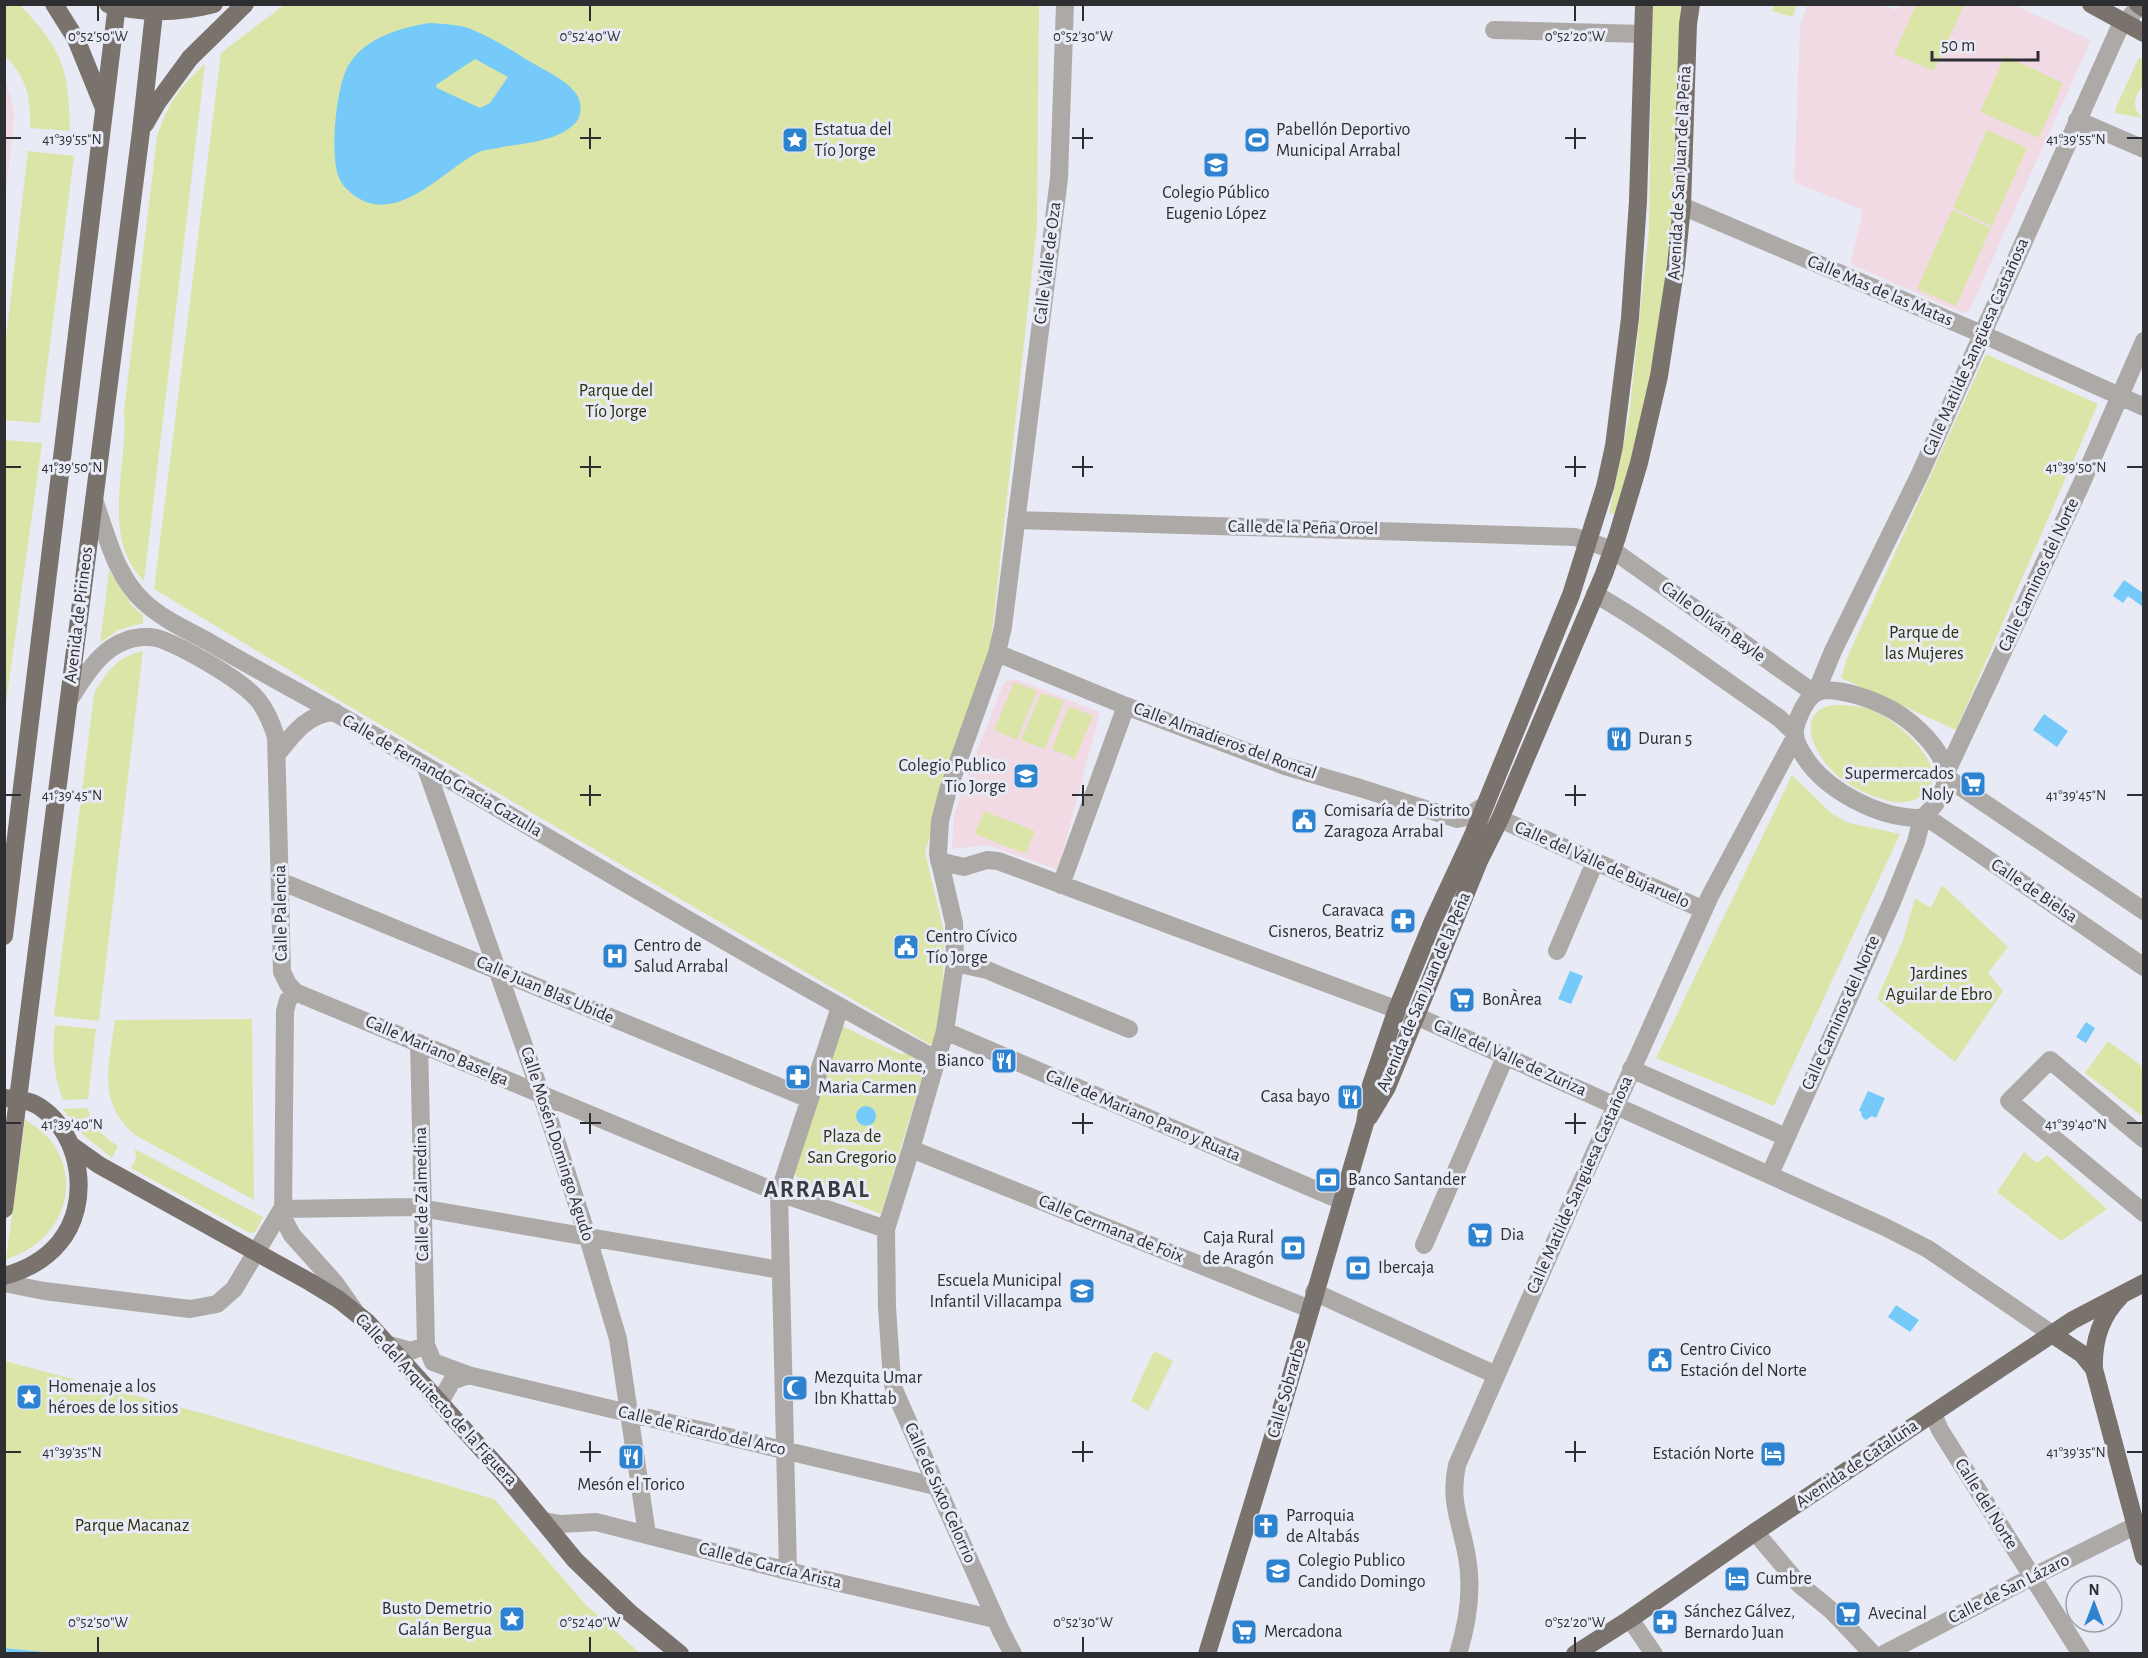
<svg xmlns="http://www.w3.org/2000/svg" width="2148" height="1658" font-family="'Alegreya Sans',sans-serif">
<rect width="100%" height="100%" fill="#e8ebf5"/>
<path fill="#f2dae4" d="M1900,4L2014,5L2091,40L1970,309L1963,313L1850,264L1863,210L1794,182L1800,25L1807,5H1879L1897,10Z
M5,79L12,101L14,118L5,200Z
M1018,680L1100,712L1058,870L988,845L952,849L954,814L977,751L1003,685L1007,681Z"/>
<path fill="#dbe5a8" d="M4,5H20C33,19 48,35 57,53C69,77 69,105 70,131L30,128C31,95 27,80 5,55Z
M284,5H1039L1037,226L990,651L925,852L944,932L942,1020L940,1036L931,1045L374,721L154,589L221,53Z
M1649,5H1683L1672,221L1650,390L1616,514L1609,513L1629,417L1649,229L1651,82Z
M1774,5H1796L1793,17L1772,11Z
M1916,5H1964L1934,71L1894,54Z
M2005,56L2063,83L2039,138L1980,112Z
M2139,57L2143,60V87C2133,96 2132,108 2142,118L2115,113L2116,107Z
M205,64L144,581C99,536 129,465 124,411L157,137C167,105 180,86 205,64Z
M1987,130L2027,148L1992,226L1953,208Z
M28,151L74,156L40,423L4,420L5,346Z
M1952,210L1991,228L1956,306L1917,289Z
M1986,354L2098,404L1956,730L1841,678L1847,658Z
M5,440L42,443L5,711L4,440Z
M109,570L133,607L143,615V623L118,630L100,643Z
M143,651L99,1021L54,1016L94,694C107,671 117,657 143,651Z
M1014,682L1037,691L1017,740L994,730Z
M1041,693L1064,701L1045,749L1021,740Z
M1843,705C1852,706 1861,706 1870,709C1894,718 1959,770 1921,796C1913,802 1904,803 1894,802C1875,798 1856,790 1840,778C1824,766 1795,725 1821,709C1827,705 1836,705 1843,705Z
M1069,706L1093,716L1075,759L1052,749Z
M1792,775L1831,813L1849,823L1900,834L1774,1106L1656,1058Z
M984,811L1035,831L1026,854L975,834Z
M1942,885L2008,947L1988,973L2003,991L1955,1062L1877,999L1903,940L1915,898L1931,908Z
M252,1019L254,1200L135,1135C96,1101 109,1065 115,1020Z
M55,1025L96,1029L88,1099L63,1100C53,1074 52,1052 55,1025Z
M842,1026L901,1054L907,1053C916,1059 923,1063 923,1074L881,1214L801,1182L794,1173Z
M2108,1041L2143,1067V1117L2085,1073Z
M88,1108C91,1126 103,1136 118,1146L112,1158L80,1132L63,1109Z
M25,1120C90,1155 74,1240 6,1259Z
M135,1149L263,1217L255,1232L250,1233L131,1168L136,1159Z
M2024,1152L2037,1163L2047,1155L2107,1209L2061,1241L1997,1192Z
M1154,1351L1173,1361L1148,1411L1131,1401Z
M5,1361L209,1415L494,1499L586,1605L640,1653L54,1654L5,1648Z"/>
<path fill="#75cafa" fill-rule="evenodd" d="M429,23C443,24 460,24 473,30C493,38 511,50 529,61C544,70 563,78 574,91C581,99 583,112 577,121C561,141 526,143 502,147C495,149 486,149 479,152C444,169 395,230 351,193C346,189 340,182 338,175C330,152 336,83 350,63C367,37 400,28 429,23ZM475,59L508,77L490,103L480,108L437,88L436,85Z
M2124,580L2143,593V607L2128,596L2123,603L2113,596Z
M2044,714L2068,731L2057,747L2033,730Z
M1570,971L1583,976L1571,1004L1558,999Z
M2086,1022L2095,1028L2086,1043L2076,1037Z
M1868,1091L1885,1098L1876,1118L1872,1116L1866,1120L1862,1117L1861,1112L1859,1110Z
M856 1116a10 10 0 1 1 20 0a10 10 0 1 1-20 0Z
M1896,1305L1919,1320L1910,1332L1888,1317Z
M4,1648L54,1653H5Z"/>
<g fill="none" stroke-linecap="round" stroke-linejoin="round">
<path stroke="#ada9a6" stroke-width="18" d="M1494,30L1643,34
M2077,120L2144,149
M1682,206L1982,334L2144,407
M94,500C107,535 115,575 143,601C162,619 187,630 209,642C258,671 309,697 358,726C550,838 741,954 937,1060
M1016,520L1575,537L1613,550L1621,556L1814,693
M1595,594C1659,631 1718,676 1779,718L1794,732
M997,653L1126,706L1285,766L1360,788L1457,819L1466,817L1484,806
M1823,690C1846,690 1873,699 1894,711C1913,722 1944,750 1946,774C1947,790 1934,808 1922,818C1880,819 1822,790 1801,751C1798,746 1795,740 1795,734C1794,727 1798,719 1801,712C1806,702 1811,693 1823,690Z
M1816,692L1833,651L1919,476L2118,31L2141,4
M69,700C84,678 99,650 125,641C134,637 147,636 157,638C182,646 242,680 258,700C267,711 272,724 276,737L282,972L288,984L295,992L779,1193L886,1229
M278,753C293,734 308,713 335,712
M425,765L541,1094L588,1238L618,1339L647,1534
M1946,773L2080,487L2144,341
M1946,777L2144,911
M1925,816L2144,967
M1500,819L1704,910
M939,861L964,867L987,860L998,861L1425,1020L1885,1227L1928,1249L2052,1334
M280,881L809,1099
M1061,885L1126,706
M1557,951L1595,862
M955,963L987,970L1129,1029
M295,992L288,1000L285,1011L283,1218L292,1235L335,1283L354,1310
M945,1031L1342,1201
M419,1043L426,1345L433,1362L468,1375L935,1486
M1631,1069L1786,1137
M2144,1139L2050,1060L2009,1101L2144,1213
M911,1149L1310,1309
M1770,1174L1892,902L1916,842L1922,818
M282,1209L415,1207L780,1270
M1424,1245L1506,1055
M4,1283L44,1291L190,1309L217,1304L234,1289L282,1209
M1314,1292L1496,1375
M389,1345L411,1351L426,1345
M440,1402L452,1381L468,1375
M1933,1414L1940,1430L2081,1654
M544,1521L561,1524L596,1522L788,1571L995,1619
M1755,1532L1799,1584L1832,1611L1873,1654
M788,1571L779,1193L840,1007
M1630,1619L1654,1654
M1013,1654L1001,1631L895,1392L892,1381L887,1307L886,1229L911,1149L945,1031L955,963L954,923L938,854L940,821L948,790L997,653L1003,627L1059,178L1065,4
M1458,1654C1468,1622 1473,1590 1467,1557C1461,1522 1449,1502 1457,1465L1576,1194L1710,896L1795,737
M1884,1654L2032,1577L2135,1526"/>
<path stroke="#79726d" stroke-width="18" d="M54,4L76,39L104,108
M108,4C143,14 179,13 214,4
M2091,4L2144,33
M2138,4L2144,8
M145,124L157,103L190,58L245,4
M4,936L117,4
M4,1098C17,1099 30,1100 40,1107C82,1135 92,1204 59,1243C45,1260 26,1270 4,1276
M1369,1117L1387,1087L1479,861L1500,819L1604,574L1617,537L1639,463L1659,376L1676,265L1682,206L1688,24L1691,4
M71,1145L99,1165L310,1282L338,1299L367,1322L506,1476L575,1560L630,1613L680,1654
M4,1209L141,131L155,4
M2120,1297C2101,1316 2093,1342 2094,1369L2144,1557
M2052,1334L2082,1354L2094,1369
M1207,1654L1282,1407L1365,1123L1371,1085L1397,1009L1433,921L1473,835L1571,595L1605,487L1614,446L1630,318L1638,201L1644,4
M1575,1654L1630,1619L1755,1532L2073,1320L2144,1283"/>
</g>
<path fill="none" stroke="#2d2e32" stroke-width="2" d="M98,6V21M590,6V21M1083,6V21M1575,6V21M590,128V149M1083,128V149M1575,128V149M6,138H21M580,138H601M1072,138H1093M1565,138H1586M2127,138H2142M590,456V477M1083,456V477M1575,456V477M6,467H21M580,467H601M1072,467H1093M1565,467H1586M2127,467H2142M590,785V806M1083,785V806M1575,785V806M6,795H21M580,795H601M1072,795H1093M1565,795H1586M2127,795H2142M590,1113V1134M1083,1113V1134M1575,1113V1134M6,1123H21M580,1123H601M1072,1123H1093M1565,1123H1586M2127,1123H2142M590,1441V1462M1083,1441V1462M1575,1441V1462M6,1452H21M580,1452H601M1072,1452H1093M1565,1452H1586M2127,1452H2142M98,1637V1652M590,1637V1652M1083,1637V1652M1575,1637V1652"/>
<defs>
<g id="sight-square" transform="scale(1.35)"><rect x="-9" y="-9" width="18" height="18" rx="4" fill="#2e83d1" stroke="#e8ebf5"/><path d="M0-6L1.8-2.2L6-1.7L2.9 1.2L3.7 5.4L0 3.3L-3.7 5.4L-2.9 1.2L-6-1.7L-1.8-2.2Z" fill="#fff"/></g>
<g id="stadium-square" transform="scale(1.35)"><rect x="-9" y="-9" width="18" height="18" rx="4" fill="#2e83d1" stroke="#e8ebf5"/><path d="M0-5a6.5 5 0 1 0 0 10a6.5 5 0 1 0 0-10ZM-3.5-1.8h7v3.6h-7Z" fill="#fff"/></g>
<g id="school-square" transform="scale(1.35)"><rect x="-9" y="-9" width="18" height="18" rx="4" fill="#2e83d1" stroke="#e8ebf5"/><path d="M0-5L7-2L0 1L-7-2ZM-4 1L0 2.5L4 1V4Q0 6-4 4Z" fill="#fff"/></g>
<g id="restaurant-square" transform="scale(1.35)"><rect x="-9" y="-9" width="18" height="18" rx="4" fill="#2e83d1" stroke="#e8ebf5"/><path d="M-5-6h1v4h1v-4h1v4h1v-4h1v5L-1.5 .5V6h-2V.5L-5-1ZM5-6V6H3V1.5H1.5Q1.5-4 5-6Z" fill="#fff"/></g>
<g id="supermarket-square" transform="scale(1.35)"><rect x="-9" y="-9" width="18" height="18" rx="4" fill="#2e83d1" stroke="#e8ebf5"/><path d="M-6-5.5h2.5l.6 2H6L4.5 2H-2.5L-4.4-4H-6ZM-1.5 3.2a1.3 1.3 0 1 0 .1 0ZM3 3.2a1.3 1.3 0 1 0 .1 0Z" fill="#fff"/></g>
<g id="civic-square" transform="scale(1.35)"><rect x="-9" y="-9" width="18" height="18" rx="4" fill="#2e83d1" stroke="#e8ebf5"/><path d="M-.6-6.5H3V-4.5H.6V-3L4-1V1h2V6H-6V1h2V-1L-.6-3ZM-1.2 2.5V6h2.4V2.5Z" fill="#fff"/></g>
<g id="pharmacy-square" transform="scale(1.35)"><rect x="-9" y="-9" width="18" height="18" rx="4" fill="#2e83d1" stroke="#e8ebf5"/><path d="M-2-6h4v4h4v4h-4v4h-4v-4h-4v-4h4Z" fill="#fff"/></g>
<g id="hospital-square" transform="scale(1.35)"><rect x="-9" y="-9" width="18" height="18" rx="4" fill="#2e83d1" stroke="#e8ebf5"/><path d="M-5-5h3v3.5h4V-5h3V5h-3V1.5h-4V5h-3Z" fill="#fff"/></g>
<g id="bank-square" transform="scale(1.35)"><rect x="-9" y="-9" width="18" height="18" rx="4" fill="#2e83d1" stroke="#e8ebf5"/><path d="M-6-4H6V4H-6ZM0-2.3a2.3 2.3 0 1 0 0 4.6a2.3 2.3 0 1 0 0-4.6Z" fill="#fff"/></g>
<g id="mosque-square" transform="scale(1.35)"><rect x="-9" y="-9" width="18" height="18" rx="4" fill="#2e83d1" stroke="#e8ebf5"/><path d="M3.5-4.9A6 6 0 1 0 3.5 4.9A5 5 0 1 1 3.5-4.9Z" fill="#fff"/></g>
<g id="hotel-square" transform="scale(1.35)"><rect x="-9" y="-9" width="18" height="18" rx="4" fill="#2e83d1" stroke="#e8ebf5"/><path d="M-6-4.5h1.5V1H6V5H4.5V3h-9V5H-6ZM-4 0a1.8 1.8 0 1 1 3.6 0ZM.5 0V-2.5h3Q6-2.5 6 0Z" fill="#fff"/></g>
<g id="church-square" transform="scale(1.35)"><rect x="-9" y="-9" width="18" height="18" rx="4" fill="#2e83d1" stroke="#e8ebf5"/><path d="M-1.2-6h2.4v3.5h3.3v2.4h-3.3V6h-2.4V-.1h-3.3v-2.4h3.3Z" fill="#fff"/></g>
</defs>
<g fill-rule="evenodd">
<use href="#sight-square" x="795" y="140"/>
<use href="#stadium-square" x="1257" y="140"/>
<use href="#school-square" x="1216" y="165"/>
<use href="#restaurant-square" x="1619" y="739"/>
<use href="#school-square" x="1026" y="776"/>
<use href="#supermarket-square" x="1973" y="784"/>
<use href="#civic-square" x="1304" y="821"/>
<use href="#pharmacy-square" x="1403" y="921"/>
<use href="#civic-square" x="906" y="947"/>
<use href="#hospital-square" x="615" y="956"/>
<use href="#supermarket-square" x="1462" y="1000"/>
<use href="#restaurant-square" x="1004" y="1061"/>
<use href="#pharmacy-square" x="798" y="1077"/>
<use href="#restaurant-square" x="1350" y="1097"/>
<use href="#bank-square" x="1328" y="1180"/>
<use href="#supermarket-square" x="1480" y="1235"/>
<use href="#bank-square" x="1293" y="1248"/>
<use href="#bank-square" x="1358" y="1268"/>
<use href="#school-square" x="1082" y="1291"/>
<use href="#civic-square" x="1660" y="1360"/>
<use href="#mosque-square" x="795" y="1388"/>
<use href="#sight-square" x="29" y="1397"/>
<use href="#hotel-square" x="1773" y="1454"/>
<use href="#restaurant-square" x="631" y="1457"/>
<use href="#church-square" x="1266" y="1526"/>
<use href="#school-square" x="1278" y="1571"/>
<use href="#hotel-square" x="1737" y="1579"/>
<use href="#supermarket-square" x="1848" y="1614"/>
<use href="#sight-square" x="512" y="1619"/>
<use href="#pharmacy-square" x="1665" y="1622"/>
<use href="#supermarket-square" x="1244" y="1632"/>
</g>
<g text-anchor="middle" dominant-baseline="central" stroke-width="6" stroke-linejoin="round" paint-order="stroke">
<g font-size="18" fill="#2d2e32" stroke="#e8ebf5" text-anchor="start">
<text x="814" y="130">Estatua del<tspan x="814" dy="21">Tío Jorge</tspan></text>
<text x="1276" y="130">Pabellón Deportivo<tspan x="1276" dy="21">Municipal Arrabal</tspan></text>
<text x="1216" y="193" text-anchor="middle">Colegio Público<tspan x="1216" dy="21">Eugenio López</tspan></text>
<text x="1638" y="739">Duran 5</text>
<text x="1006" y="766" text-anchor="end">Colegio Publico<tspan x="1006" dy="21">Tio Jorge</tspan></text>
<text x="1954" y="774" text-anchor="end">Supermercados<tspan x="1954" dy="21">Noly</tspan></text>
<text x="1324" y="811">Comisaría de Distrito<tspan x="1324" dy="21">Zaragoza Arrabal</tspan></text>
<text x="1384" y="911" text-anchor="end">Caravaca<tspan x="1384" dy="21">Cisneros, Beatriz</tspan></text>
<text x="926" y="937">Centro Cívico<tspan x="926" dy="21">Tío Jorge</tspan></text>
<text x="634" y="946">Centro de<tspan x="634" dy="21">Salud Arrabal</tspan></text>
<text x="1482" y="1000">BonÀrea</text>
<text x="984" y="1061" text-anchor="end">Bianco</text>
<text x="818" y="1067">Navarro Monte,<tspan x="818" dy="21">Maria Carmen</tspan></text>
<text x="1330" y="1097" text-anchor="end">Casa bayo</text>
<text x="1348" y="1180">Banco Santander</text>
<text x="1500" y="1235">Dia</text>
<text x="1274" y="1238" text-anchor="end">Caja Rural<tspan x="1274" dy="21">de Aragón</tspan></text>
<text x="1378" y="1268">Ibercaja</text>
<text x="1062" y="1281" text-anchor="end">Escuela Municipal<tspan x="1062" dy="21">Infantil Villacampa</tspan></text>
<text x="1680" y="1350">Centro Civico<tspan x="1680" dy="21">Estación del Norte</tspan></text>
<text x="814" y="1378">Mezquita Umar<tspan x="814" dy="21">Ibn Khattab</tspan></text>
<text x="48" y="1387">Homenaje a los<tspan x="48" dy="21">héroes de los sitios</tspan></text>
<text x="1754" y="1454" text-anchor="end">Estación Norte</text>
<text x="631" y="1485" text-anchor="middle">Mesón el Torico</text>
<text x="1286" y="1516">Parroquia<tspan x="1286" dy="21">de Altabás</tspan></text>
<text x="1298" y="1561">Colegio Publico<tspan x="1298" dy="21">Candido Domingo</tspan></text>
<text x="1756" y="1579">Cumbre</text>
<text x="492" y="1609" text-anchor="end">Busto Demetrio<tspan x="492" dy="21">Galán Bergua</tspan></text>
<text x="1684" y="1612">Sánchez Gálvez,<tspan x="1684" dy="21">Bernardo Juan</tspan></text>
<text x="1868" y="1614">Avecinal</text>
<text x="1264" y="1632">Mercadona</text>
</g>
<g font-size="18" fill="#2d2e32" stroke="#e8ebf5">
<text transform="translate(1680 173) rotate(-87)">Avenida de San Juan de la Peña</text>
<text transform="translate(1048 263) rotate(-83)">Calle Valle de Oza</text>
<text transform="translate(1880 291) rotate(23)">Calle Mas de las Matas</text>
<text transform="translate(1976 347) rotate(-66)">Calle Matilde Sangüesa Castañosa</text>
<text transform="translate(1303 528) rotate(1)">Calle de la Peña Oroel</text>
<text transform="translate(2039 575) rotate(-65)">Calle Caminos del Norte</text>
<text transform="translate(79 615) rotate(-83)">Avenida de Pirineos</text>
<text transform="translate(1713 622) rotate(36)">Calle Oliván Bayle</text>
<text transform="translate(1225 741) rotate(20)">Calle Almadieros del Roncal</text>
<text transform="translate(442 776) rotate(30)">Calle de Fernando Gracia Gazulla</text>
<text transform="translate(1602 865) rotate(24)">Calle del Valle de Bujaruelo</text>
<text transform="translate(2034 891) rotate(34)">Calle de Bielsa</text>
<text transform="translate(281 913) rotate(-91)">Calle Palencia</text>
<text transform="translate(545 990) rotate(23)">Calle Juan Blas Ubide</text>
<text transform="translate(1424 992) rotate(-67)">Avenida de San Juan de la Peña</text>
<text transform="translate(1841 1013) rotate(-66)">Calle Caminos del Norte</text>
<text transform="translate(437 1051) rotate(23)">Calle Mariano Baselga</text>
<text transform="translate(1510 1058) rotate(24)">Calle del Valle de Zuriza</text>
<text transform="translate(1143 1116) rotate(23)">Calle de Mariano Pano y Ruata</text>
<text transform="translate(557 1144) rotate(72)">Calle Mosén Domingo Agudo</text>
<text transform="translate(1580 1185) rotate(-66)">Calle Matilde Sangüesa Castañosa</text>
<text transform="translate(422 1194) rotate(-91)">Calle de Zalmedina</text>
<text transform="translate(1111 1229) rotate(22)">Calle Germana de Foix</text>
<text transform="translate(1287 1389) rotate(-74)">Calle Sobrarbe</text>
<text transform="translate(436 1400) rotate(47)">Calle del Arquitecto de la Figuera</text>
<text transform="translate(702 1431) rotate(13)">Calle de Ricardo del Arco</text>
<text transform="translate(1857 1464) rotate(-34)">Avenida de Cataluña</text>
<text transform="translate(940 1493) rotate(66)">Calle de Sixto Celorrio</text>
<text transform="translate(1986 1504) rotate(58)">Calle del Norte</text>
<text transform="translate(770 1566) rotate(14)">Calle de García Arista</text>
<text transform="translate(2009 1589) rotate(-27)">Calle de San Lázaro</text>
</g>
<g font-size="18" fill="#2d310d" stroke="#e8ebf5">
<text x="616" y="391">Parque del<tspan x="616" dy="21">Tío Jorge</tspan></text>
<text x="1924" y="633">Parque de<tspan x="1924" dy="21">las Mujeres</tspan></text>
<text x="1939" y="974">Jardines<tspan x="1939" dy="21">Aguilar de Ebro</tspan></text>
<text x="852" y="1137">Plaza de<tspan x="852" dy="21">San Gregorio</tspan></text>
<text x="132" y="1526">Parque Macanaz</text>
</g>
<g font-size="24" font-weight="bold" letter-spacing="1.5" fill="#3a3c44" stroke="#e8ebf5">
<text x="817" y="1190">ARRABAL</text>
</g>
</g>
<g font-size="15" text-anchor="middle" fill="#2d2e32" stroke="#e8ebf5" stroke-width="6" stroke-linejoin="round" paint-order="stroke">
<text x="98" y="41">0°52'50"W</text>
<text x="590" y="41">0°52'40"W</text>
<text x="1083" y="41">0°52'30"W</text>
<text x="1575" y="41">0°52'20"W</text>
<text x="72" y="144">41°39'55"N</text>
<text x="2076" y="144">41°39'55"N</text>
<text x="72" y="472">41°39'50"N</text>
<text x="2076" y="472">41°39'50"N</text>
<text x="72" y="800">41°39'45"N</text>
<text x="2076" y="800">41°39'45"N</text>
<text x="72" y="1129">41°39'40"N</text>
<text x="2076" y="1129">41°39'40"N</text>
<text x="72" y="1457">41°39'35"N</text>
<text x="2076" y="1457">41°39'35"N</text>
<text x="98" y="1627">0°52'50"W</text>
<text x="590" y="1627">0°52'40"W</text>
<text x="1083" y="1627">0°52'30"W</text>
<text x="1575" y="1627">0°52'20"W</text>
</g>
<rect width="2148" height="1658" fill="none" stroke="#2d2e32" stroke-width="12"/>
<g transform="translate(2094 1604)"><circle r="28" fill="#e8ebf5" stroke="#9d9fa7" stroke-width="1.5"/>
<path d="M0-4.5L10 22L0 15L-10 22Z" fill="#2e83d1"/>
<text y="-9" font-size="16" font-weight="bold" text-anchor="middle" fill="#2d2e32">N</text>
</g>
<path d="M1932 51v9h106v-9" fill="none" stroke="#2d2e32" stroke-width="3"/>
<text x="1941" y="51" font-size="18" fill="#2d2e32" stroke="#e8ebf5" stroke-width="4.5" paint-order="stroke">50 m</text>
</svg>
